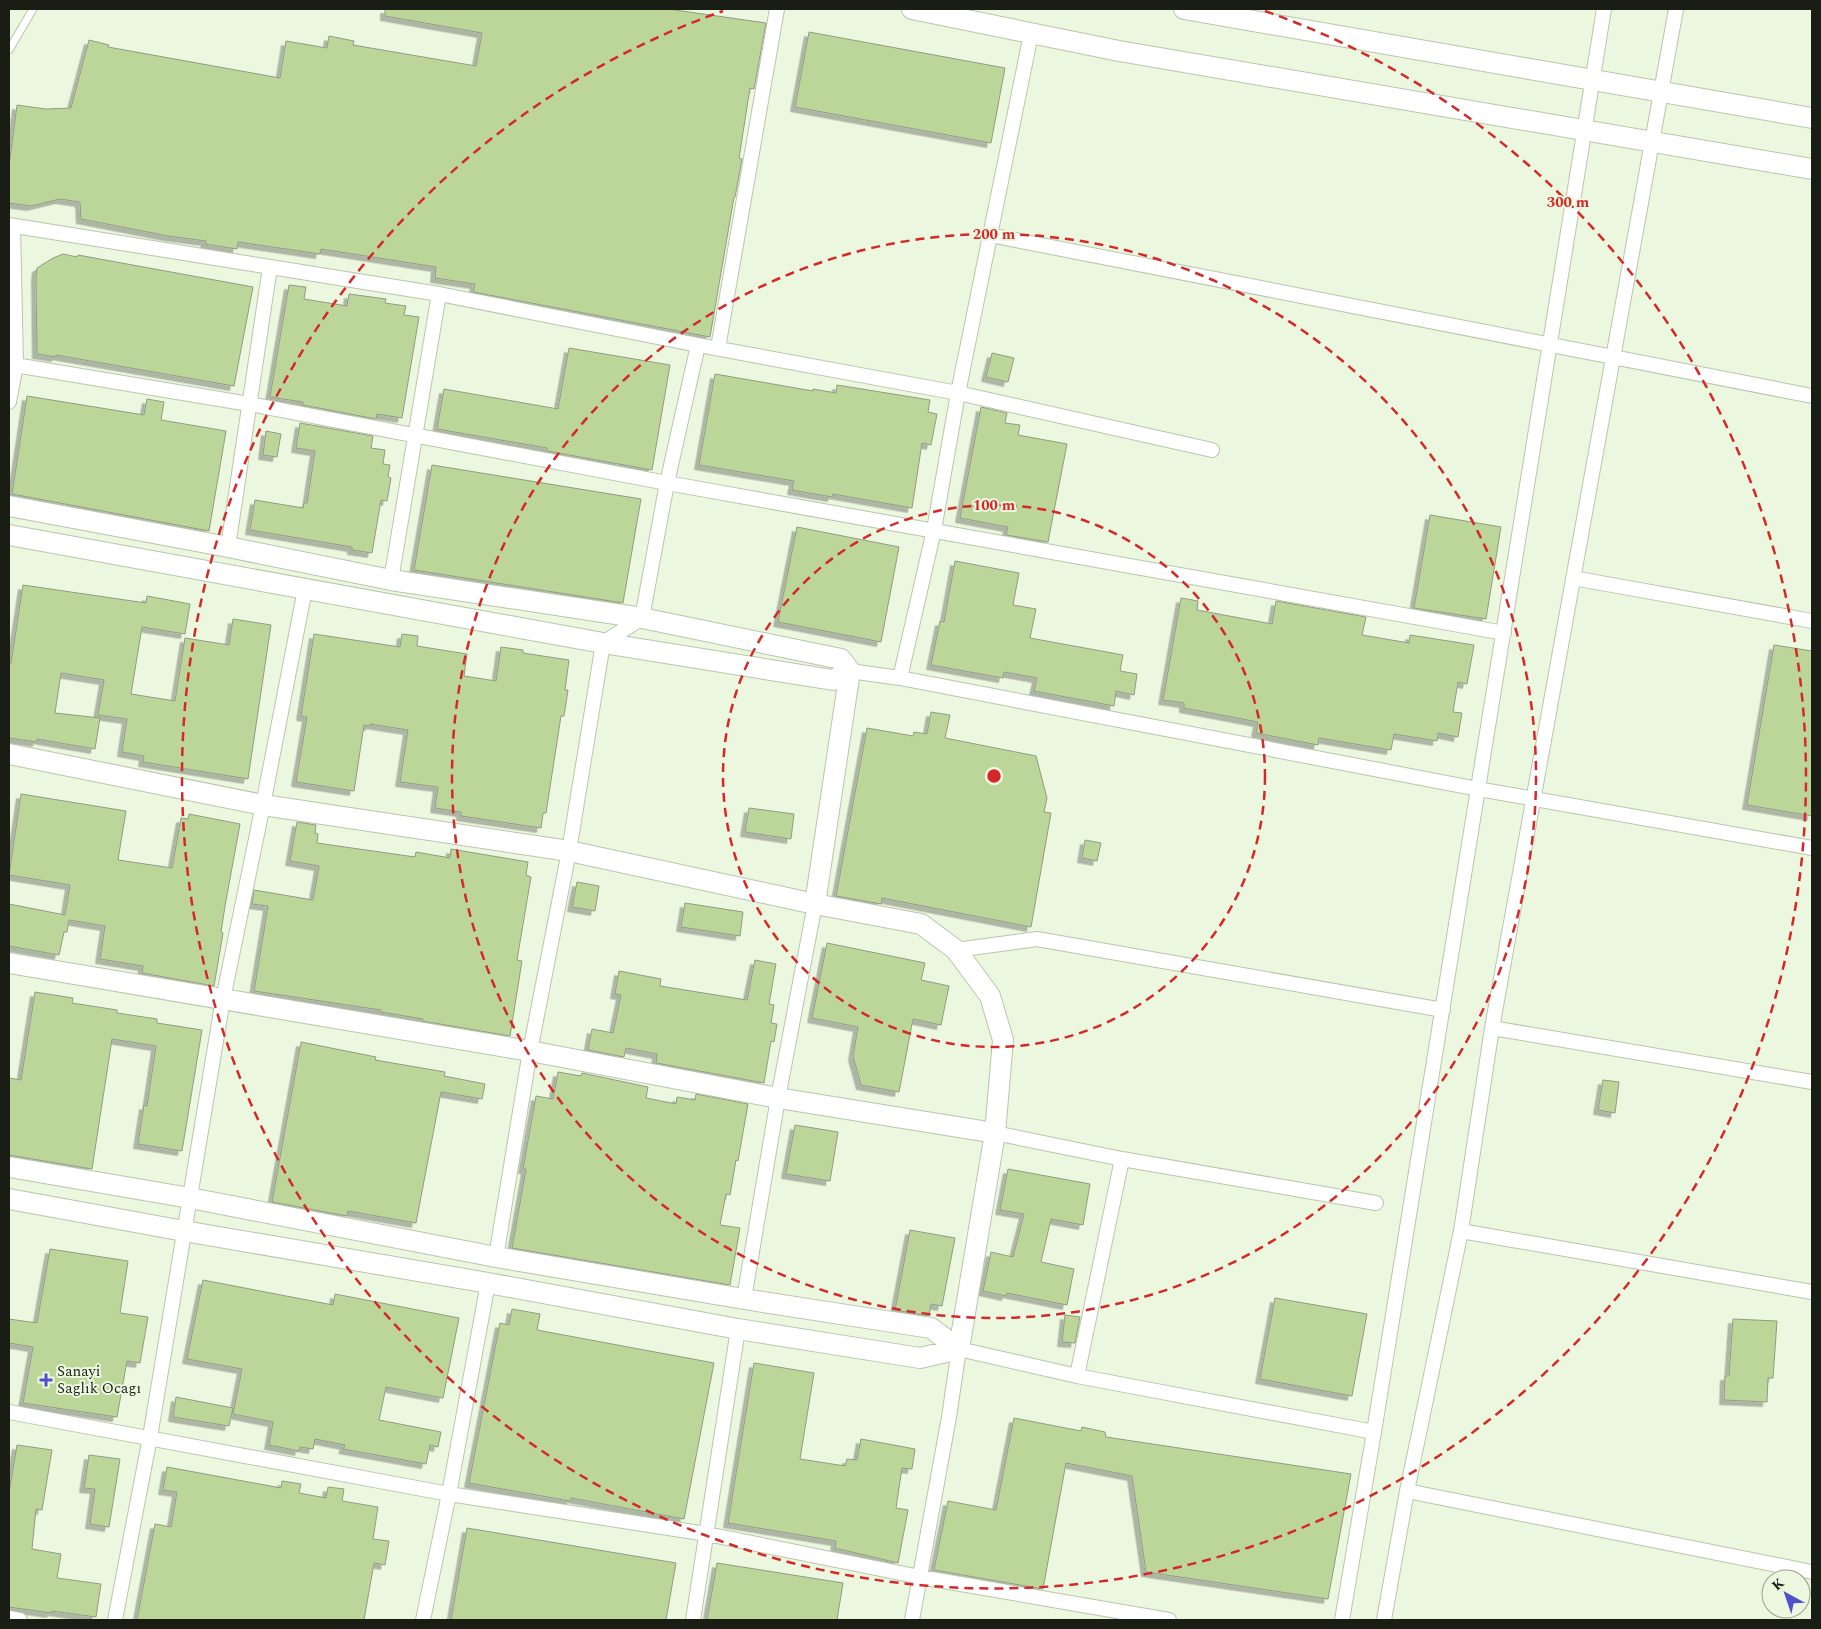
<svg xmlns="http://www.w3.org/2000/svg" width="1821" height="1629" font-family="Spectral,serif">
<defs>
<filter id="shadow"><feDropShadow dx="-4.5" dy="4.5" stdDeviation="0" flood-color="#0004"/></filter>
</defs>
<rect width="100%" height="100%" fill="#ecf7df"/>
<path fill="#bcd69a" stroke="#919b85" filter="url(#shadow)" d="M385,9H668L766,23L754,89L750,88L739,158L742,159L735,197H734L710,337L473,292L475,284L435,278L436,267L321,249L320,254L238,242L237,249L205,244L206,241L168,236L81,219L80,202L60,199L31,206L9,203V166L17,105L46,109L71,108L89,40L109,45L108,47L280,78L286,41L327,48L329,36L354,41L353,45L476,66L482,33L385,16Z
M809,32L1005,68L991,143L795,107Z
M63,254L77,257L78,255L253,287L234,386L56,355V357L37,354L36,276L37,268L53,258Z
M289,285L306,287L304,299L347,306L349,294L386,299L385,303L406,306L404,315L419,317L402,418L377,414L376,419L303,405V402L270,397Z
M569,348L670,365L652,470L547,451V448L437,429L444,389L558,409Z
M992,353L1014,358L1008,382L986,377Z
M715,374L813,391V389L836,393L837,385L930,400L928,412L937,414L931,445L922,443L912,508L833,494L832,497L792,490L794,481L699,465Z
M27,396L144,415L147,399L164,402L161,420L226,431L209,531L12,494Z
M981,407L1007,413L1005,423L1020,425L1018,435L1067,444L1048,542L1006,535L1008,527L960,518Z
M300,423L373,436L371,448L385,450L383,464L390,465L388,477L391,478L387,501L381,500L372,553L352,550V547L250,530L255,500L303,508L304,503H307L315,451L296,448Z
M266,431L281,434L277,457L263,455Z
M432,465L641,499L623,603L414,570Z
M1430,515L1501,527L1486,619L1414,608Z
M797,527L899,547L881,642L778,622Z
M955,561L1019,573L1013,605L1036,609L1030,638L1123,655L1120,671L1137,674L1134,695L1116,691L1114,706L1034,691L1037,678L1004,672L1003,678L931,665L940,621L944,622Z
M23,585L146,603L147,596L190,604L185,634L142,627L131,694L175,701L185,638L229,645L233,619L271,625L248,779L143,762L144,756L122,752L127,719L98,715L104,680L61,673L55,713L100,718L95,749L37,739V742L9,738V663H11Z
M1181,598L1198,601L1197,610L1272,624L1276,601L1366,617L1362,635L1409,643L1410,635L1474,645L1467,684L1458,682L1453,712L1462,713L1458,737L1438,733L1437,741L1394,734L1391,750L1319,738L1318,745L1256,733L1258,722L1184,708V703L1163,700Z
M314,634L400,647L402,634L418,636L417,646L467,654L464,676L496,681L501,647L523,650V653L569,660L565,690H568L564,716H561L546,813H543L541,828L461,816V812L435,808L438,787L400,782L408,730L370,724V726L364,725L354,791L296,782L307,717L301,716Z
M1774,645L1812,651V816L1747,805Z
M931,712L950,715L945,738L1036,756L1047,798L1044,812L1051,813L1031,927L882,898L881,904L836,896L867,728L913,736L914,732L927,734Z
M21,794L126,811L118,860L172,868L181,818L188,819L189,814L240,824L225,906L221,932L223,933L214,986L142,973L143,966L100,959L105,926L69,920L67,932H64L59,955L9,946V904L65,915L70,885L9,875Z
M749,808L794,814L791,839L745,832Z
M297,822L316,825L315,833L318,834L317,843L415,857L416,852L450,858L451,849L528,862L526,875L531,877L517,960L522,961L510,1036L422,1021L423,1019L381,1012V1010L254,991L268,906L252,904L254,890L313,900L319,866L290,861Z
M1085,840L1101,843L1097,861L1082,858Z
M577,882L599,886L595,911L572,907Z
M685,903L743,912L740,936L681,927Z
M827,943L925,963L921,980L949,986L941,1025L913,1019L899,1092L861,1085L853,1056L858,1027L812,1018Z
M755,960L776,964L769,1004L774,1005L771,1023L777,1024L774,1042L771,1041L764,1083L656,1063L657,1054L626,1048L624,1057L588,1050L592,1029L613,1033L621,995L615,994L619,971L661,979L660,986L747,1000Z
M35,992L73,998L72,1003L117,1010V1013L157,1019V1023L202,1030L182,1151L138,1144L144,1105L147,1106L156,1046L112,1039L92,1169L9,1155V1078L21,1080Z
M301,1042L376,1057L375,1060L445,1072L444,1076L485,1084L482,1099L441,1092L416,1223L348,1211L347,1216L272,1202Z
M558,1072L581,1076L582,1073L648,1087L646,1098L676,1104L677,1097L695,1100L696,1094L748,1104L738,1161L736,1160L730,1195L726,1194L720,1225L740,1228L730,1285L512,1248L526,1169H523L536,1096L553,1099Z
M1603,1080L1619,1082L1615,1113L1598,1110Z
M795,1125L838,1132L830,1181L786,1174Z
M1008,1169L1090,1184L1083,1225L1051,1219L1041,1262L1074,1269L1067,1305L1007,1293L1006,1296L983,1291L991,1252L1013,1257L1024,1214L1000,1210Z
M910,1230L955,1238L942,1306L931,1304L929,1316L895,1310Z
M50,1249L128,1261L120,1313L148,1317L140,1363L127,1361L117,1417L23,1403L33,1347L9,1343V1319L37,1323Z
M203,1280L333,1305L335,1294L459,1318L443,1398L386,1387L379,1420L441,1432L438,1447L430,1445L426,1464L343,1449L345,1445L315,1439L313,1449L300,1447L299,1451L269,1445L273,1422L233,1414L242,1369L187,1359Z
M1275,1298L1367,1314L1352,1396L1260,1379Z
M512,1309L540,1314L537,1330L714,1363L684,1519L571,1498L570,1501L469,1483L500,1323L509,1325Z
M1065,1315L1080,1317L1075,1343L1062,1342Z
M1733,1319L1777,1321L1773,1378H1768L1767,1402L1724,1400L1725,1376H1729Z
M754,1363L814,1373L800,1459L845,1466L847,1459L857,1460L861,1439L915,1449L912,1469L902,1468L896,1508L908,1510L898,1563L835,1548L836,1541L728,1523Z
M176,1397L233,1408L229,1426L173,1417Z
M1014,1418L1081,1431L1082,1427L1105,1432L1106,1437L1351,1474L1328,1599L1146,1572L1132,1476L1066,1463L1043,1589L934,1570L948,1501L996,1510Z
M17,1445L52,1450L42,1510L36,1509L32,1549L61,1554L57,1578L101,1584L96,1617L52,1611L51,1613L9,1607V1492Z
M89,1455L120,1459L109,1527L90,1524L95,1489L84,1488Z
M167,1467L281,1488L282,1481L301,1484L299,1493L326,1498L328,1487L344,1489L342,1501L378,1507L373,1539L389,1541L385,1565L374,1563L364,1620H137L155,1524L171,1527L177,1492L163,1490Z
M467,1528L676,1563L666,1620H451Z
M717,1563L843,1583L837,1620H707Z"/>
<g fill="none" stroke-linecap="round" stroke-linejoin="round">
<g stroke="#bac5ae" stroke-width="9">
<path id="lane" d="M9,50L33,9"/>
</g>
<g stroke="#bac5ae" stroke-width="16">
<path id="street" d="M9,225L439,294L698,345L958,393L1212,450
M990,235L1812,396
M718,348L777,9
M9,364L249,404L667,483L1504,633
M9,402L16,365L13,226
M228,547L270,267
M1573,578L1812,621
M391,580L439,294
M850,671L900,678L1478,789L1812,848
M900,678L934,530L958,393L1031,34
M956,950L1037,939L1443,1010
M1492,1028L1812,1082
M995,1133L1122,1159L1376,1203
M1461,1231L1812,1292
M496,1257L530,1051L569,851L603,643L642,618L667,483L698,345
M744,1299L778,1098L815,904
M1077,1376L1122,1159
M9,1412L449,1494L707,1534L920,1577L1169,1620
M1407,1491L1812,1572
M9,1618L20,1620
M115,1620L150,1437L223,999L263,805L305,589
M423,1620L449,1494L488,1283
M693,1620L738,1329
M912,1620L949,1417L959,1349L1077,1376L1374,1432
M1342,1620L1374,1432L1604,9
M1384,1620L1407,1491L1461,1231L1492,1028L1676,9"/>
</g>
<g stroke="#bac5ae" stroke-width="22">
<path id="secondary" d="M912,9L1119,51L1812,169
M1184,9L1812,118
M9,506L228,547L391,580L642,618L841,659L850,671L815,904
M9,535L603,643L833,680L850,671
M9,754L263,805L569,851L815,904L921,924L956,950L990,996L1003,1040L995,1133L959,1349
M9,963L530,1051L778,1098L995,1133
M9,1167L190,1198L496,1257L744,1299L931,1328L959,1349
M9,1199L184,1231L488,1283L738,1329L920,1358L959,1349"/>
</g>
<use href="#lane" stroke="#fff" stroke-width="7"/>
<use href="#street" stroke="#fff" stroke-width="14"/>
<use href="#secondary" stroke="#fff" stroke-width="20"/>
</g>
<g fill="none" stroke="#d62828" stroke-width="2.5" stroke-dasharray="9 6">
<circle cx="994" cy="776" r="271"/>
<circle cx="994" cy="776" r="542"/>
<path d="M1265 11A812 812 0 1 1 723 11"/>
</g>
<path fill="#5051c8" stroke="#ecf7df" stroke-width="2" d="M43.5 1372.5h5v5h5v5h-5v5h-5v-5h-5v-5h5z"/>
<g text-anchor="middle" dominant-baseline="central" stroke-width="4" stroke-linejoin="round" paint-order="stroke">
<g font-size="15" fill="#191d14" stroke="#ecf7df" text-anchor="start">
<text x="57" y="1371">Sanayi<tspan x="57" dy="17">Saglık Ocagı</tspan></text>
</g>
</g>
<circle cx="994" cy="776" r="8" fill="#d62828" stroke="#ecf7df" stroke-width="2.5"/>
<g font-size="15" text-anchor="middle" font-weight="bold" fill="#d62828" stroke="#ecf7df" stroke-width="4" stroke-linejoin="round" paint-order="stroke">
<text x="1568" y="207">300 m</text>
<text x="994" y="239">200 m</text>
<text x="994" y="510">100 m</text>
</g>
<rect width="1821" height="1629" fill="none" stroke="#191d14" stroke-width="20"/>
<g transform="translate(1786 1594) rotate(320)"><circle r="24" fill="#ecf7df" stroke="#98a08e"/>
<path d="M0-4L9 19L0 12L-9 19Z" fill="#5051c8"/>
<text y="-8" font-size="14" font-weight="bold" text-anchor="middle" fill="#191d14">K</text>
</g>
</svg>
